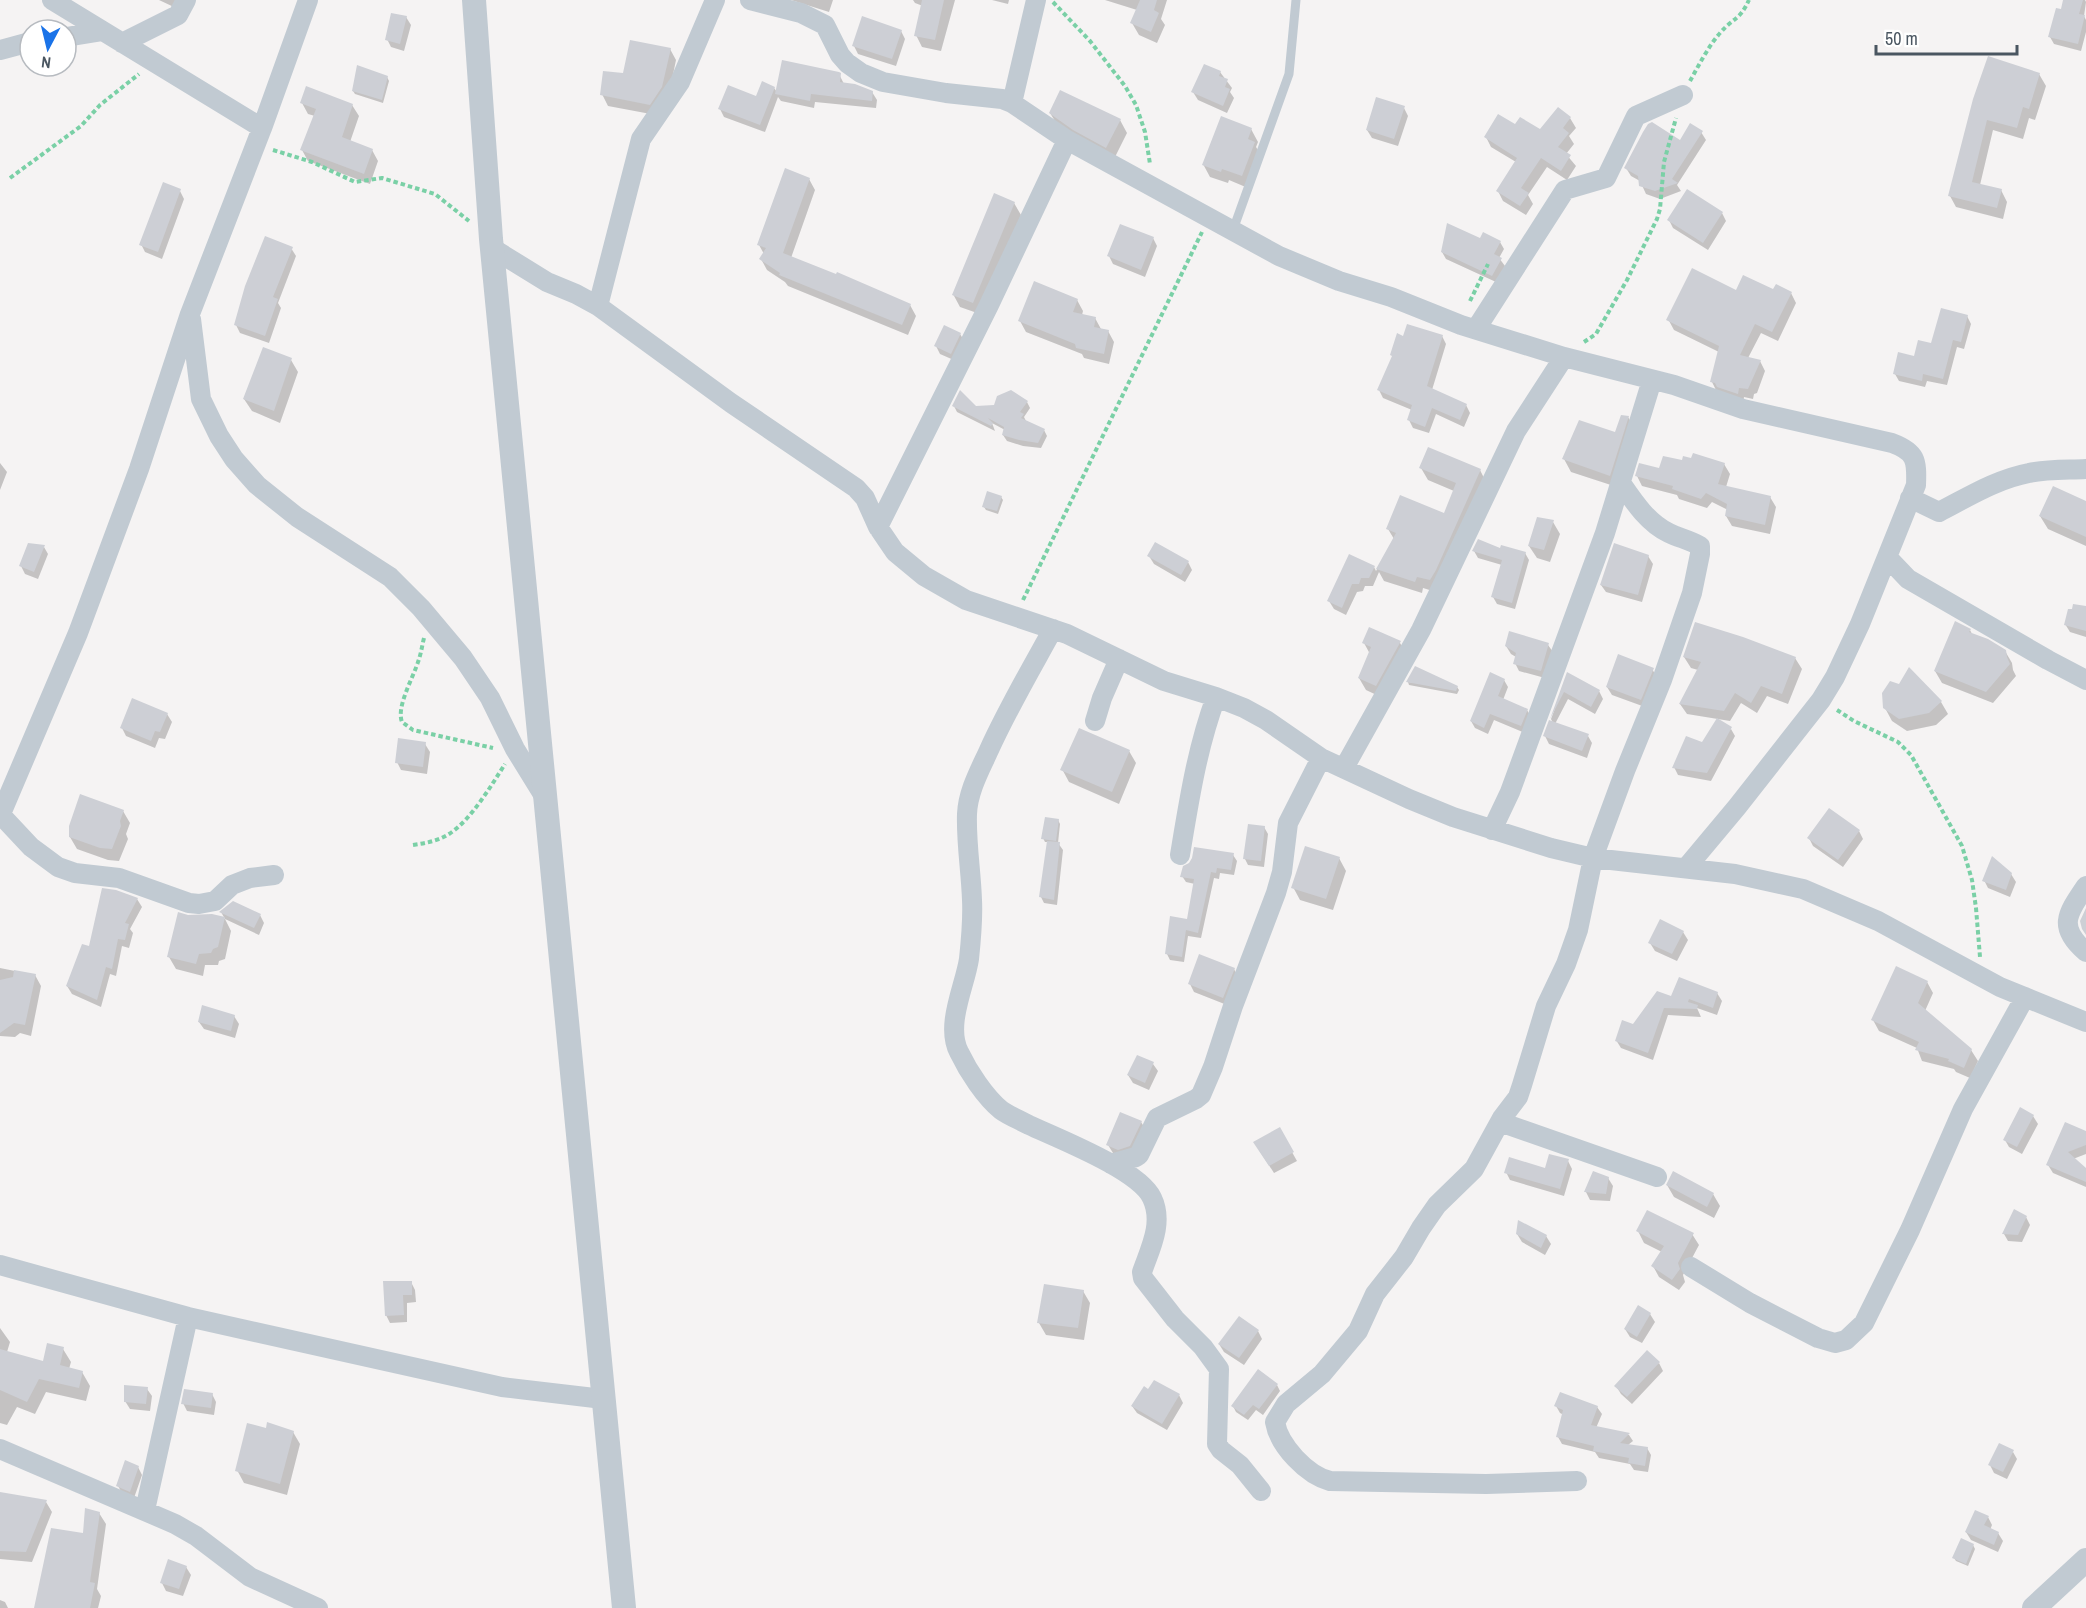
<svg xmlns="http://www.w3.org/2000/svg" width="2086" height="1608" font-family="'Archivo Narrow',sans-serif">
<rect width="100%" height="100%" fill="#f5f3f3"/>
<path fill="#0003" d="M159,0H181L176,8Z
M791,0H833L829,12Z
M913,0H955L941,51L922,47L916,35L923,6L915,3Z
M992,0H1009L1008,4Z
M1105,0H1167L1161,19L1165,25L1157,43L1139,35L1132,23L1137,10Z
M2065,0H2085L2086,2L2084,16L2086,20V32L2081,51L2054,44L2050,37L2062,11Z
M406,17L411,25L404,51L391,47L387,39Z
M901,31L905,39L896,66L858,54L854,46Z
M670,49L676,60L668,99L656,115L608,106L602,94Z
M1220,72L1232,88L1230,92L1234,98L1227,113L1198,100L1193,92Z
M839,74L844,84L872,92L877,100L876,108L815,102L814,108L781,101L778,97L765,132L724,117L720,109L757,98L774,88L777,92Z
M2039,74L2046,86L2035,120L2029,118L2023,139L1993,130L1980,185L2001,190L2007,202L2003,219L1956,207L1950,196L1975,99Z
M387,77L389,81L383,103L355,94L353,91Z
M302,103L352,105L359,116L350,142L372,150L378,161L370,184L308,161L302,150L315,116L308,114Z
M1404,108L1408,116L1398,146L1372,138L1367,130Z
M1050,113L1120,120L1127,133L1114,159L1058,126Z
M1570,118L1576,128L1569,136L1574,144L1566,154L1576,166L1567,180L1547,167L1528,195L1533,204L1526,215L1503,201L1498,191L1516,162L1491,147L1486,137L1516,126L1540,131Z
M1251,129L1258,142L1256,147L1261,155L1248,188L1229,180L1228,183L1210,177L1203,164Z
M1701,132L1706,140L1677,185L1681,191L1660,199L1646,194L1640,181L1631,176L1626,168Z
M809,179L815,190L791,258L910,305L916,316L908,335L788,286L785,282L767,270L761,259L764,254L759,245Z
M180,191L184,199L162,259L145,252L141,244Z
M1014,203L1021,215L980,314L960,307L953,294Z
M1722,213L1726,221L1708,250L1673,228L1669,220Z
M1153,238L1157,246L1145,277L1113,264L1109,256Z
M1480,240L1500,242L1504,249L1499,258L1505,266L1496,282L1446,259L1442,252Z
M291,248L296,256L278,303L281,308L269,343L240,333L236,325Z
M1737,293H1791L1796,303L1778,341L1761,333L1748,358L1760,361L1765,371L1757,393L1754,394L1753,399L1744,397L1743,404L1717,392L1712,382L1719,352L1674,330L1668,319Z
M1077,300L1083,311L1082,315L1095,318L1101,329L1108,331L1114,342L1109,364L1084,358L1082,354L1026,332L1020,321Z
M1967,316L1971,324L1964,349L1957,347L1947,385L1927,381L1925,387L1899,381L1895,374Z
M945,327L960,334L965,342L956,361L940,354L936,346Z
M1442,336L1446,344L1432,390L1466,405L1470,413L1464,427L1436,414L1429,433L1413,428L1409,420L1412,410L1383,398L1379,390L1404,337Z
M291,360L298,372L280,423L252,411L244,399Z
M1027,402L1030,408L1024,417L1026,421L1044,430L1047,436L1041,448L1023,446L1007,441L1003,435L1005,430L992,423L995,431L957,412L954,406L975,408Z
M1628,417L1635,429L1617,487L1571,472L1564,459L1616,433Z
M1683,462L1724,464L1730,474L1726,487L1770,497L1776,507L1770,534L1732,526L1726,516L1728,510L1712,502L1707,508L1679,499L1677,495L1642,486L1637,476Z
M0,463L7,472L0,490Z
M1421,468L1480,470L1486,482L1436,592L1423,588L1422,593L1384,581L1379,572L1373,586H1365L1363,591L1357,592L1346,615L1334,609L1329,601L1374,567L1376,571L1394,539L1388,529L1445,515L1454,491L1428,480Z
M1001,497L1003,500L998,514L986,510L984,507Z
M2086,502V546L2048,529L2040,516Z
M1553,522L1560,534L1550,562L1537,558L1529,546Z
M44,547L48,554L38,579L25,574L21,566Z
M1474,551L1525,553L1529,560L1515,609L1497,604L1493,597L1502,565L1478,558Z
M1149,556L1188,562L1192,570L1185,582L1154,564Z
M1648,556L1653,564L1642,602L1606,592L1601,585Z
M2086,608V637L2070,632L2065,624Z
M1970,630L1972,634L2005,651L2012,663L2013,670L2016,676L1993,703L1942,683L1935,671Z
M1364,643H1400L1407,655L1383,698L1366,690L1359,678L1370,654Z
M1548,645L1553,652L1545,678L1519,671L1515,663L1516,657L1511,654L1506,646Z
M1684,657L1795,658L1802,669L1788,704L1767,696L1757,713L1741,703L1730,721L1687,714L1680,704L1698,670L1691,668Z
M1652,669L1657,677L1645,707L1612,695L1607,687Z
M1568,674L1599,691L1603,699L1595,714L1568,699L1555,724L1588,736L1592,743L1587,758L1549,744L1545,736L1553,723L1551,719Z
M1504,680L1508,687L1503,700L1527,710L1531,717L1525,733L1494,720L1488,734L1475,728L1471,721Z
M1408,682L1457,687L1459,690L1457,694L1409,685Z
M1941,702L1948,714L1936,725L1907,731L1892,721L1885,708Z
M167,714L172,722L165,739L159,738L155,748L126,736L122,728Z
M1731,729L1735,736L1711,781L1678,775L1674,767L1703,744Z
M425,744L430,752L427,774L401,770L397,762Z
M1129,751L1136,763L1119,804L1069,782L1062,769Z
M123,811L130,823L126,834L128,839L119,861L108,860L77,849L70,837Z
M1058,820L1060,824L1058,843L1063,850L1057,905L1044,903L1041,897L1049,842H1045L1043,838Z
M1264,827L1268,834L1264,867L1248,865L1245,859Z
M1859,831L1863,839L1843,867L1813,846L1809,838Z
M1233,855L1237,861L1234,875L1220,873L1219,879L1214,878L1201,938L1188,936L1184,962L1170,960L1167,954L1188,921L1195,884L1186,882L1182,876Z
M1339,858L1346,871L1333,910L1300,900L1293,887Z
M2011,874L2016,882L2010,897L1988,888L1984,880Z
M137,899L142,907L130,929L133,933L129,948L122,946L116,976L110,974L101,1007L72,994L67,986L90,948Z
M221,912L260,915L264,923L259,935L225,919L231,931L225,959L219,961L218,965H205L203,976L176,969L169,957L188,916L211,915L225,919Z
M1683,932L1688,940L1677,961L1655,951L1650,943Z
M0,968L35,975L41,986L31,1036L20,1033L15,1037L0,1036Z
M1234,969L1238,977L1227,1005L1194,992L1190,984Z
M1927,982L1933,993L1925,1011L1971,1050L1978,1061L1970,1078L1956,1072L1954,1069L1922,1061L1917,1048L1879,1031L1873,1020Z
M1717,993L1722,1001L1717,1015L1697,1008L1701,1017L1668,1015L1653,1060L1621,1048L1616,1040L1672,998Z
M234,1016L239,1024L235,1038L204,1029L199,1022Z
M1153,1064L1158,1071L1149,1090L1133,1083L1128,1075Z
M2033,1116L2038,1124L2022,1154L2009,1147L2005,1140Z
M1141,1122L1146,1130L1134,1154L1123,1157L1113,1153L1108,1145Z
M1279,1129L1297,1161L1274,1173L1259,1150Z
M2086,1132V1154L2073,1159L2086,1170V1187L2053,1173L2048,1165Z
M1568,1161L1572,1169L1564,1196L1510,1180L1506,1172L1546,1170Z
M1594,1173L1608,1178L1613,1186L1610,1201L1590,1200L1586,1192Z
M1667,1185L1713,1194L1720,1206L1714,1218L1674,1197Z
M2026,1217L2030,1225L2022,1242L2008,1241L2004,1234Z
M1638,1231L1692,1234L1699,1245L1683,1275L1685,1282L1679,1290L1659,1277L1653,1266L1662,1252L1644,1243Z
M1517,1234L1546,1236L1551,1244L1545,1255L1522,1242Z
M411,1282L415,1290L416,1302L407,1303V1322L390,1323L386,1315Z
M1083,1291L1090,1303L1084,1340L1046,1335L1039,1323Z
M1650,1314L1655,1322L1642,1343L1630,1337L1625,1329Z
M0,1328L10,1342L7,1352L44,1362L63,1349L71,1362L69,1369L82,1372L90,1386L86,1401L46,1392L35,1414L17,1407L7,1425L0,1423Z
M1258,1331L1262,1339L1244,1365L1224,1352L1219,1344Z
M1659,1363L1663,1371L1632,1404L1621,1394L1616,1386Z
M1277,1385L1280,1391L1263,1415L1256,1410L1248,1420L1236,1412L1233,1406Z
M147,1389L152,1396L150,1411L130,1409L125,1401Z
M212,1394L216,1402L214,1415L187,1411L183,1403Z
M1179,1395L1183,1403L1167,1430L1137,1413L1132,1406Z
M1556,1406L1597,1407L1602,1414L1596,1428L1629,1435L1633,1441L1628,1445L1647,1448L1651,1455L1648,1472L1634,1470L1630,1464L1599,1458L1595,1452L1562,1444L1558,1437L1564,1415L1560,1413Z
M267,1430L293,1432L300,1444L287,1495L244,1483L237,1470Z
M2013,1452L2017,1459L2007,1479L1994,1473L1990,1465Z
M138,1467L142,1475L134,1498L122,1493L118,1486Z
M0,1493L46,1502L52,1512L32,1562L0,1559Z
M99,1513L106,1524L97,1589L101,1596L98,1608H36Z
M1988,1517L1992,1525L1990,1530L1998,1533L2003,1541L1998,1552L1971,1540L1966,1532Z
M1973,1545L1975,1549L1968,1566L1956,1561L1954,1558Z
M186,1567L191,1575L183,1596L166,1591L162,1583Z
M0,1600L5,1602L8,1608H0Z"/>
<path fill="#cdcfd5" d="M922,0H944L935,40L914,36Z
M1140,0H1157L1154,10L1159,13L1151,32L1130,23Z
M2063,0H2083L2079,14L2085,15L2078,44L2048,37L2056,8L2061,9Z
M391,13L407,16L400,44L385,40Z
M862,16L902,30L892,59L852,46Z
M630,40L671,48L662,87L650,105L600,95L603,71L623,73Z
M1988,56L2040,73L2029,109L2023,107L2017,128L1987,120L1972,182L2002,189L1997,208L1948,196L1973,99Z
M782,60L839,72L841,73L840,82L855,84L873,91L872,101L811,94L810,101L775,94Z
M1204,64L1221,71L1219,76L1228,79L1225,87L1230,89L1223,106L1191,92Z
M357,65L388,76L382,100L352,91Z
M762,81L775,87L760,125L718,109L728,85L756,96Z
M306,86L353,104L342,137L373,149L364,174L300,150L316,109L300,103Z
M1060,90L1121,119L1106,148L1073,130L1049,113Z
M1376,97L1405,106L1394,139L1366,130Z
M1558,107L1571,117L1563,128L1569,133L1558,147L1571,155L1561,171L1541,158L1521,188L1529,193L1520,206L1496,191L1517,158L1484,137L1498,114L1515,124L1520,117L1540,129Z
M1221,116L1252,128L1248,139L1255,142L1242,176L1222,169L1221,172L1202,165Z
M1652,122L1680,140L1690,123L1703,131L1672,179L1678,183L1655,191L1639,186L1638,176L1624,168L1643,132L1648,124Z
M785,168L810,178L783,253L836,274L837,272L911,304L902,325L779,275L780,273L759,259L766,248L757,245Z
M163,182L181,189L158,252L139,245Z
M1687,189L1723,212L1703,243L1667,220Z
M994,193L1015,202L973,303L952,295Z
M1447,223L1480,238L1483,232L1501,241L1494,254L1502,258L1492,276L1441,252Z
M1120,224L1154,237L1141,270L1107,256Z
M265,236L293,247L273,297L278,299L265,336L234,325L245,286Z
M1692,268L1736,290L1743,275L1773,289L1776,284L1792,292L1772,332L1755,324L1740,355L1761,360L1748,389L1739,388L1738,394L1717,387L1715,383L1710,382L1719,346L1666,320Z
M1034,281L1078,299L1073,312L1096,317L1094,327L1109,330L1104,354L1076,348L1075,344L1018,321Z
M1941,308L1968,315L1961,342L1953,340L1943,379L1923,374L1922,381L1893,374L1898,352L1914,356L1918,340L1931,343Z
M1407,324L1443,335L1427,386L1467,404L1460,420L1432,408L1425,427L1407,420L1412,405L1377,390L1392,356L1390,355L1397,333L1403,336Z
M944,325L961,333L951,354L934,346Z
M263,347L292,358L274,411L243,399Z
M960,390L976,406L994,405L997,396L1011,390L1028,401L1020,412L1024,414L1021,418L1045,429L1038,443L1019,440L1002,435L1004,427L988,418L993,423L991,426L952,406Z
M1621,415L1629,416L1610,476L1562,459L1579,420L1615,432Z
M1428,447L1481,469L1436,570L1430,580L1417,577L1415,582L1376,569L1396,533L1386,529L1400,495L1444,513L1456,483L1419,468Z
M1693,453L1725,463L1718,484L1771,496L1765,525L1725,516L1727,504L1706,493L1701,499L1672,489L1673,486L1635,476L1639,463L1659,468L1663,456L1682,460L1683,456L1691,458Z
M2053,486L2086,501V537L2039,516Z
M987,491L1002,496L997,511L982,507Z
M1537,517L1554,520L1544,550L1528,546Z
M1478,539L1500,548L1501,545L1526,552L1512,603L1491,597L1502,560L1472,551Z
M1155,542L1189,561L1181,575L1147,556Z
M28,543L45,545L34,572L19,566Z
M1614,543L1649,555L1638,595L1600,585Z
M1349,554L1375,566L1369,578H1361L1359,584H1352L1342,608L1327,601Z
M2073,604L2086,606V631L2064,625L2068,609H2072Z
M1955,621L1971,629L1969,632L1988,639L2006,650L2007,657L2010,664L1986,692L1934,671Z
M1695,622L1743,637L1796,657L1782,694L1761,686L1751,703L1735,693L1724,711L1679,704L1701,662L1683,657Z
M1369,627L1401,641L1376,686L1358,678L1371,647L1362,643Z
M1509,631L1549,643L1541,671L1513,664L1516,653L1505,646Z
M1618,654L1654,668L1641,700L1606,687Z
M1415,666L1458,686L1456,691L1406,682Z
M1909,667L1942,701L1929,713L1899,719L1883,708L1882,693L1890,681L1899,684Z
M1490,672L1505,679L1498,696L1528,709L1521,726L1490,714L1484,728L1470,721Z
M1567,672L1600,690L1591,707L1564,692L1550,719Z
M132,698L168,713L160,732L155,731L151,741L120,728Z
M1717,718L1732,727L1707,773L1672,768L1686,736L1702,742Z
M1549,720L1589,734L1582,751L1543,736Z
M1079,728L1130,750L1112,792L1060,770Z
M398,738L426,742L423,767L395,763Z
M80,794L124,810L120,821L121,826L112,849L100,848L69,837V826Z
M1829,808L1860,830L1838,860L1807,838Z
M1045,817L1059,819L1056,841L1041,839Z
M1248,824L1265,826L1261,861L1243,859Z
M1047,841L1060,842L1054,900L1039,897Z
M1305,846L1340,857L1326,899L1291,888Z
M1194,847L1234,853L1231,870L1217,868L1216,873L1211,872L1198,933L1186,930L1182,957L1165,954L1170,916L1187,919L1194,879L1180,877L1183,866L1189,863L1192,858Z
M1992,856L2012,873L2006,890L1982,881Z
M102,888L116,890L138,898L125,923L129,924L125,940L118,939L112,969L106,967L97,1000L66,986L82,944L89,946Z
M233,901L261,914L254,928L219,912Z
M2086,908V935L2082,929L2080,921Z
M178,912L188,915L212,914L225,917L218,947L213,949L211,953L199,954L196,964L167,957Z
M1660,919L1684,931L1672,954L1648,943Z
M1199,954L1235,968L1223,998L1188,984Z
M1896,966L1928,981L1918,1003L1972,1049L1964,1068L1948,1061L1949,1059L1915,1050L1919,1042L1871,1020Z
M14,970L36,974L25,1025L14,1023L0,1033V980L13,977Z
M1679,977L1718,992L1713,1008L1689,999L1688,1002L1698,1005L1697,1009L1664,1008L1648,1053L1615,1041L1622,1020L1633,1024L1657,991L1671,996Z
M202,1005L235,1015L231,1031L198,1022Z
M1137,1055L1154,1062L1145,1083L1127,1075Z
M2020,1107L2034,1115L2017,1147L2003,1140Z
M1120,1112L1142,1121L1130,1146L1118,1150L1106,1145Z
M2065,1122L2086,1131V1145L2068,1152L2086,1168V1182L2046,1165Z
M1280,1127L1294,1152L1269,1166L1253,1142Z
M1549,1154L1569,1159L1560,1189L1504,1173L1509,1157L1545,1168Z
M1593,1171L1609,1177L1606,1194L1584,1192Z
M1673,1171L1714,1193L1707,1207L1666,1185Z
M2014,1209L2027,1216L2018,1235L2002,1234Z
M1647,1210L1694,1233L1678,1263L1680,1269L1672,1280L1651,1266L1664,1246L1636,1231Z
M1518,1220L1547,1235L1541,1248L1516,1234Z
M383,1281H412V1295H403L404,1315L385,1316Z
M1044,1284L1084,1290L1078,1328L1037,1323Z
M1638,1305L1651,1313L1637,1337L1624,1329Z
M1239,1316L1259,1330L1239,1358L1218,1344Z
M47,1343L64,1347L60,1365L83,1371L79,1388L39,1379L27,1402L0,1390V1349L43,1361Z
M1647,1350L1660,1362L1627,1397L1614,1386Z
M1258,1369L1278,1384L1259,1409L1253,1405L1244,1415L1231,1406Z
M1154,1380L1180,1394L1162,1424L1131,1406L1144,1386L1148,1389Z
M124,1385L148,1387L146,1404L124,1402Z
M184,1389L213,1393L211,1408L181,1404Z
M1560,1392L1598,1406L1591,1425L1630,1433L1620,1443L1648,1447L1645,1466L1628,1463L1629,1458L1593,1451L1594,1446L1556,1437L1563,1410L1554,1406Z
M267,1422L294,1431L280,1484L235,1471L247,1423L266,1428Z
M1999,1443L2014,1450L2003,1472L1988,1465Z
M125,1460L139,1466L130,1492L116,1486Z
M0,1492L47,1500L26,1552L0,1551Z
M85,1508L100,1512L90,1582L95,1583L90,1608H34L51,1528L83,1533Z
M1975,1510L1989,1516L1984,1525L1999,1532L1994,1545L1965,1532Z
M1961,1538L1974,1544L1966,1564L1952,1558Z
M168,1559L187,1566L179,1589L160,1583Z"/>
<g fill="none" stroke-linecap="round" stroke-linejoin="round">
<path stroke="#7ad0a6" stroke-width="4" stroke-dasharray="4.5 3" stroke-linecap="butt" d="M1053,2L1090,41L1125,86L1136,105L1145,132L1150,164
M1690,81C1699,65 1709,45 1721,32C1734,17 1739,21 1749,0
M273,150L312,162L355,182L382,178L435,194L469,221
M10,178L81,126L100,105L139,74
M1470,301L1488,264
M1584,342L1596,334L1627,280L1657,219L1660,209L1664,162L1676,118
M1023,600L1202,232
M424,638C422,646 421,654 418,662C413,678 396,707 402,722L413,730L493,748
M1837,710L1854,721L1898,742L1911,755L1962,846L1972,880L1976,908L1980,957
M413,845C426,843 438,841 449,834C471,820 491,786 505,764"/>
<path stroke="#c1cad2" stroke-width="9" d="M1233,230L1289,74L1296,0"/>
<path stroke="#c1cad2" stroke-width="20" d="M52,0L262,128
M750,0L801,13L825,25L840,55L847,63L861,73L883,82L946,93L1002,99L1012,103L1067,140L1279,256L1339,281L1391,297L1461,325L1564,357L1674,385L1743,409L1892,443C1916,452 1917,460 1916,485L1860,624L1835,677L1821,700L1737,807L1686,868
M66,37L103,31
M122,43L178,15L186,0
M0,50L30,42
M1012,103L1036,0
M492,248L547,282L576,294L598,306L731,403L856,488L865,498L878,527L895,552L924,576L966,600L1067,634L1164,681L1216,697L1244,708L1266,720L1321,758L1409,799L1453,817L1551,848L1593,858L1735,874L1803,889L1878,921L2000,987L2086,1022
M598,306L641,139L680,82L715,0
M191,319L201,399L219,436L234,459L257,485L297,517L390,577L421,608L463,658L490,698L515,749L544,796
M1476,329L1565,190L1606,178L1636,116L1683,95
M1910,498L1939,512C1968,497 1997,479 2029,473C2047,469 2068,470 2086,469
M878,527L989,305L1067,140
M1887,557L1908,579L2048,660L2086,680
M1053,629C1031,669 1008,708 989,750C980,770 968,791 967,814C966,842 971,871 972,900C973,919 971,940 969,959C965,986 945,1025 959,1052C968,1071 985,1097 1001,1110C1009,1116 1020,1120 1029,1125C1059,1139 1139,1170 1152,1198C1164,1223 1150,1249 1142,1272L1143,1278L1175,1319L1203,1347L1219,1369L1217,1444L1221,1450L1240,1465L1261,1491
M1095,721L1102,698L1119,659
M1344,768L1421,630L1516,431L1564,357
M1,815L31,847L58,867L75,873L119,878L189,903L199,904L215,901L232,885L250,878L274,875
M0,816L78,633L139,469L190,314L262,128L308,0
M1492,830L1510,792L1605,533L1652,380
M1180,855C1189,801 1197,748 1216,697
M2086,886C2067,914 2057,927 2086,952
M1500,1122L1657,1177
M1111,1164L1136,1157L1139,1155L1157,1118L1196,1099L1201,1095L1213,1067L1233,1006L1276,893L1282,872L1288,823L1321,758
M0,1265L188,1317L502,1387L603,1399
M1691,1267L1750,1303L1818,1338L1835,1343L1846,1340L1864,1323L1910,1230L1963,1109L2025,997
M0,1449L175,1524L196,1536L250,1577L318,1608
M1577,1481L1486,1484L1330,1481C1307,1475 1279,1446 1275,1422L1286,1404L1322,1374L1358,1331L1375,1294L1404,1257L1421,1228L1437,1205L1474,1169L1502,1118L1518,1097L1522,1085L1546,1006L1566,964L1578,930L1593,858L1625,771L1662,680L1692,593L1700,554V546C1690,540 1679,538 1669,533C1648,523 1634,502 1621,483
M145,1510L188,1317"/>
<path stroke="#c1cad2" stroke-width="24" d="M474,0L491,239L624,1608
M2034,1608L2086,1560"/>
</g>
<g transform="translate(48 48) rotate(187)"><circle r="28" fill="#ffffff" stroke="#b7bbc0" stroke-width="1.5"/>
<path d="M0-4.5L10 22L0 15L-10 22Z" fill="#1a73e8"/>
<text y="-9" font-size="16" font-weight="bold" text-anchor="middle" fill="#4a5661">N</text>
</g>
<path d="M1876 45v9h141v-9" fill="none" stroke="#4a5661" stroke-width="3"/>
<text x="1885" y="45" font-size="18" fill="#4a5661" stroke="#ffffff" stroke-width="4.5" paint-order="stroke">50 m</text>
</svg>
